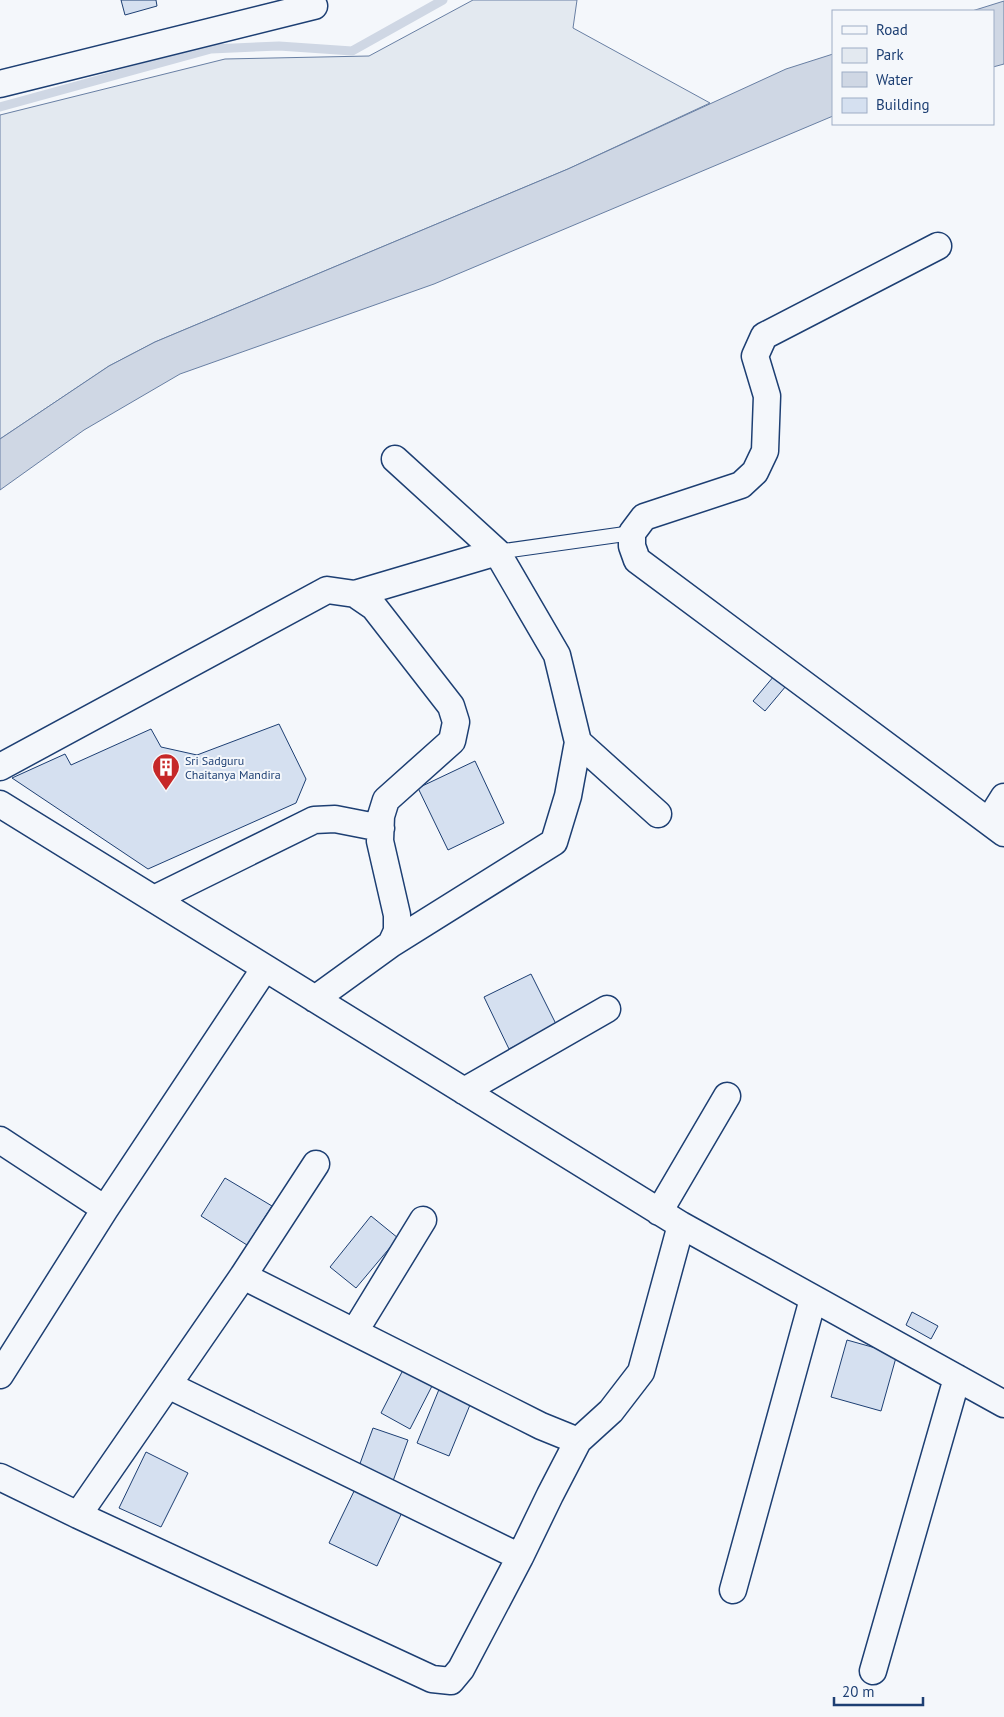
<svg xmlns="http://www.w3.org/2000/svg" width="1004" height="1717" font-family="'PT Sans',sans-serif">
<rect width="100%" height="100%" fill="#f4f7fb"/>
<path fill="#e3e9f0" stroke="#687fa3" d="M473,0H577L573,28L710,103L568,169L155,342L109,366L0,439V115L225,59L369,56Z"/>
<path fill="#cfd7e4" stroke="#687fa3" d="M1004,1V64L993,67V11H972Z
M833,54V116L434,284L180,374L84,430L0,490V439L109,366L155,342L568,169L786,69Z"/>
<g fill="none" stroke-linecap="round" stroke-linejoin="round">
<path stroke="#cfd7e4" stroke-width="9" d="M0,107L211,49L279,46L352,51L443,0"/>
</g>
<path fill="#d5e0f0" stroke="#1d3f73" d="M121,0H156L157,6L125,15Z
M774,676L786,686L765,711L753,701Z
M279,724L306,779L296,803L148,869L12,778L65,754L71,765L151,729L161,747L197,755Z
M475,761L504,823L448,850L418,788Z
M531,974L557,1026L509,1049L484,997Z
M225,1178L272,1206L247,1245L201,1216Z
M371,1216L398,1238L356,1288L330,1267Z
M912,1312L938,1326L931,1339L906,1325Z
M847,1340L897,1354L881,1411L831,1397Z
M403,1370L432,1386L410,1429L381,1413Z
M440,1387L472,1400L449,1456L417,1443Z
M373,1428L408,1440L393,1481L358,1469Z
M146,1452L188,1473L161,1527L119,1508Z
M358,1483L405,1506L377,1566L329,1543Z"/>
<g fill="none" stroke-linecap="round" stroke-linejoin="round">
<g stroke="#1d3f73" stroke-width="16">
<path id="lane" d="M497,552L632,533"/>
</g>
<g stroke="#1d3f73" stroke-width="29">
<path id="street" d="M0,84L314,6
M938,246L764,336L755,356L767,396L765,451L755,472L741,485L644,517L632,533V546L637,560L1004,833
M355,594L497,552L395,459
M578,742L658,814
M0,767L327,590L355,594L374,607L451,706L456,722L452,741L386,800L381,816L380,841L397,915V931L391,944L315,999
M0,804L681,1225L1004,1404
M989,821L1004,797
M154,899L314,820L335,819L381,828
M391,944L554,842L568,796L578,742L557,655L497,552
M464,1091L607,1009
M0,1140L105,1209
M659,1212L727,1096
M243,1276L316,1164
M355,1331L423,1220
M0,1375L105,1209L265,968
M168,1385L520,1557
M0,1477L78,1515L243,1276L541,1426L578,1441L611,1411L641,1372L681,1225
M78,1515L432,1679L451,1681L461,1669L520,1557L550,1495L578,1441
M733,1590L813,1299
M873,1671L957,1378"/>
</g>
<use href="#lane" stroke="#f4f7fb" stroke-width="14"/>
<use href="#street" stroke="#f4f7fb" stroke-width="26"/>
</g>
<defs>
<g id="building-pin" transform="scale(1.4375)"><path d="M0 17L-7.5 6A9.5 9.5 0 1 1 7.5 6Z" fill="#c62828" stroke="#f4f7fb"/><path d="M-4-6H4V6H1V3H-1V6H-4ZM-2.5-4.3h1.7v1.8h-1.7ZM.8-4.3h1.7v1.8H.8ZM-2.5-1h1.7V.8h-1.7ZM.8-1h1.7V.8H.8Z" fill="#fff"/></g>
</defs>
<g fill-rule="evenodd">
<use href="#building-pin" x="166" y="767"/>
</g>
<g text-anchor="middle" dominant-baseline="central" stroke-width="4" stroke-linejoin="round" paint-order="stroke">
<g font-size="12" fill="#1d3f73" stroke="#f4f7fb" text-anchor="start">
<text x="185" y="760">Sri Sadguru<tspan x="185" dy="14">Chaitanya Mandira</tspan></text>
</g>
</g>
<rect x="832" y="10" width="162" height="115" fill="#f4f7fb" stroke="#9eadc5"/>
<rect x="842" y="26" width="25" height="8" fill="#f4f7fb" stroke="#9eadc5"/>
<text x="876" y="35" font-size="15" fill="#1d3f73">Road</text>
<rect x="842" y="48" width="25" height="15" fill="#e3e9f0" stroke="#9eadc5"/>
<text x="876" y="60" font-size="15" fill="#1d3f73">Park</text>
<rect x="842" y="72" width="25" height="15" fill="#cfd7e4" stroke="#9eadc5"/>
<text x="876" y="85" font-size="15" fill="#1d3f73">Water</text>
<rect x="842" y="98" width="25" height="15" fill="#d5e0f0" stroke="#9eadc5"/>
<text x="876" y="110" font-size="15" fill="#1d3f73">Building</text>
<path d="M834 1697v8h89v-8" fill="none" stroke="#1d3f73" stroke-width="2.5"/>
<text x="842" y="1697" font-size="15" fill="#1d3f73" stroke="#f4f7fb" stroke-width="4" paint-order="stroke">20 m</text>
</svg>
